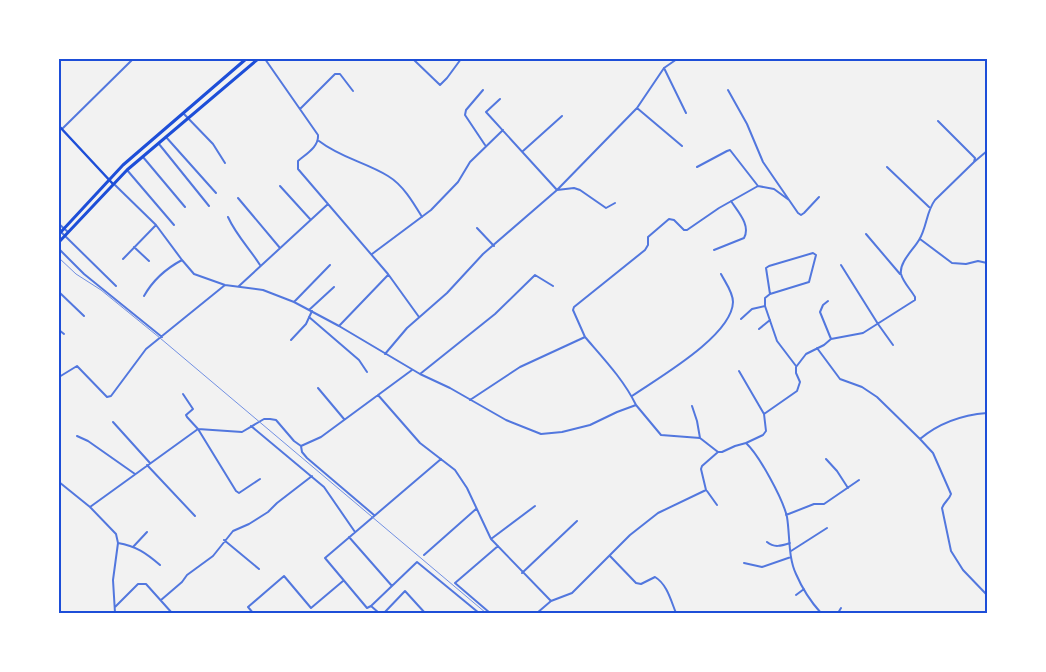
<svg xmlns="http://www.w3.org/2000/svg" width="1046" height="672" font-family="'Alegreya Sans',sans-serif">
<rect width="100%" height="100%" fill="#f2f2f2"/>
<g fill="none" stroke-linecap="round" stroke-linejoin="round">
<path stroke="#5277de" stroke-width="2" d="M265,59L318,135C319,147 306,154 298,161V169L388,274L419,317
M413,59L440,85L447,78L461,59
M664,68L686,113
M483,90L466,110L465,115L485,145
M728,90L747,124L763,162L798,213L801,215L804,213L819,197
M500,99L486,112L557,190L574,188L580,190L606,208L615,203
M637,108L682,146
M300,109L335,74H340L353,91
M184,114L213,144L225,163
M62,129L133,59
M166,137L216,193
M319,141C341,158 365,162 388,176C403,185 413,202 422,217
M159,144L209,206
M523,151L562,116
M143,157L185,207
M974,162L987,151
M697,167L727,151L730,150L758,186
M887,167L929,207
M127,170L174,225
M115,185L156,225L182,260L194,274L225,285L263,290L294,302L339,326L420,374L450,388L506,420L541,434L562,432L590,425L617,412L636,405L661,435L700,438L718,452H722L735,446L746,443C759,455 783,499 787,517C790,535 788,557 796,574C802,588 811,602 821,613
M280,186L310,219
M238,198L280,248
M228,217C236,235 250,249 260,265
M59,224L68,232
M477,228L494,246
M61,232L116,286
M866,234L900,274
M920,239L952,263L966,264L978,261L987,263
M134,247L149,261
M59,249L84,274L162,337
M714,250L744,238C751,225 738,212 731,201
M372,254L431,210L458,182L470,162L503,130
M123,259L156,225
M841,265L878,324L893,345
M239,286L328,204
M59,289L60,293L84,316
M770,294L809,282L816,255L813,253L769,266L766,268L770,294L765,298V306L777,341L796,366
M144,296C153,280 167,268 182,260
M828,301L823,305L820,312L831,339
M294,302L330,265
M309,310L334,287
M309,317L359,360L367,372
M741,319L752,309L765,306
M339,326L388,275
M759,329L770,320
M59,330L64,334
M585,337C603,358 624,380 636,405
M291,340L306,324L312,311
M817,348L840,379L862,387L877,397L920,439L933,453L951,494C949,500 944,502 942,508L951,551L963,570L987,595
M385,354L407,328L447,293L483,254L557,190L637,108L664,68L677,59
M739,371L764,414L766,431L763,435L746,443
M420,374L495,314L535,275L553,286
M59,377L77,366L107,397L111,396L146,349L225,285
M318,388L344,419
M183,394L193,409L186,415L187,417L198,429L236,491L239,493L260,479
M378,395L420,443L455,470L467,488L491,539L551,601
M632,396C658,378 732,336 733,302C733,292 725,282 721,274
M470,400L520,367L585,337L573,310L574,307L645,250L648,245V237L669,219L674,220L684,230H687L719,208L758,186L774,189L789,200
M692,406L697,421L700,438
M764,414L797,391L800,382L796,373V367L806,354L824,345L831,339L863,333L915,300V297C911,290 903,282 901,274C899,262 914,249 919,240C927,227 926,212 935,200L974,162L975,158L938,121
M113,422L150,463
M251,426L324,487L355,532
M77,436L88,441L135,474
M920,439C939,423 962,415 987,413
M301,446L302,452L307,458L374,515
M441,459L325,558L367,608L371,606L417,562L479,613
M826,459L837,471L848,488
M147,465L195,516
M59,482L90,507L116,534L118,543L113,580L115,613
M707,491L717,505
M90,507L198,429L242,432L264,419H270L276,420L294,441L301,446L321,437L412,370
M786,515L814,504H824L859,480
M349,537L392,586
M491,539L535,506
M224,540L259,569
M767,542C774,548 781,546 790,543
M118,543C136,546 146,553 160,565
M133,547L147,532
M791,551L827,528
M424,555L476,509
M610,556L636,583L641,584L655,577C667,584 671,601 676,613
M744,563L762,567L791,557
M522,573L577,521
M796,595L804,589
M161,600L182,582L187,575L213,556L233,531L249,524L268,512L277,503L312,476
M371,606L379,613
M115,607L138,584H146L172,613
M253,613L248,607L284,576L311,608L343,581
M384,613L405,591L425,613
M490,613L455,583L498,546
M537,613L551,601L572,593L630,535L658,513L706,490L701,469L702,466L718,452
M838,613L841,608"/>
<path stroke="#1d4ed8" stroke-width="2.5" d="M59,126L113,184"/>
<path stroke="#1d4ed8" stroke-width="3" d="M59,234L123,165L246,59
M59,242L127,170L258,59"/>
<path stroke="#7290e2" stroke-width="1" d="M59,258L76,274L101,290L160,338L486,613"/>
</g>
<rect width="1046" height="672" fill="none" stroke="#ffffff" stroke-width="120"/>
<rect x="60" y="60" width="926" height="552" fill="none" stroke="#1d4ed8" stroke-width="2"/>
</svg>
